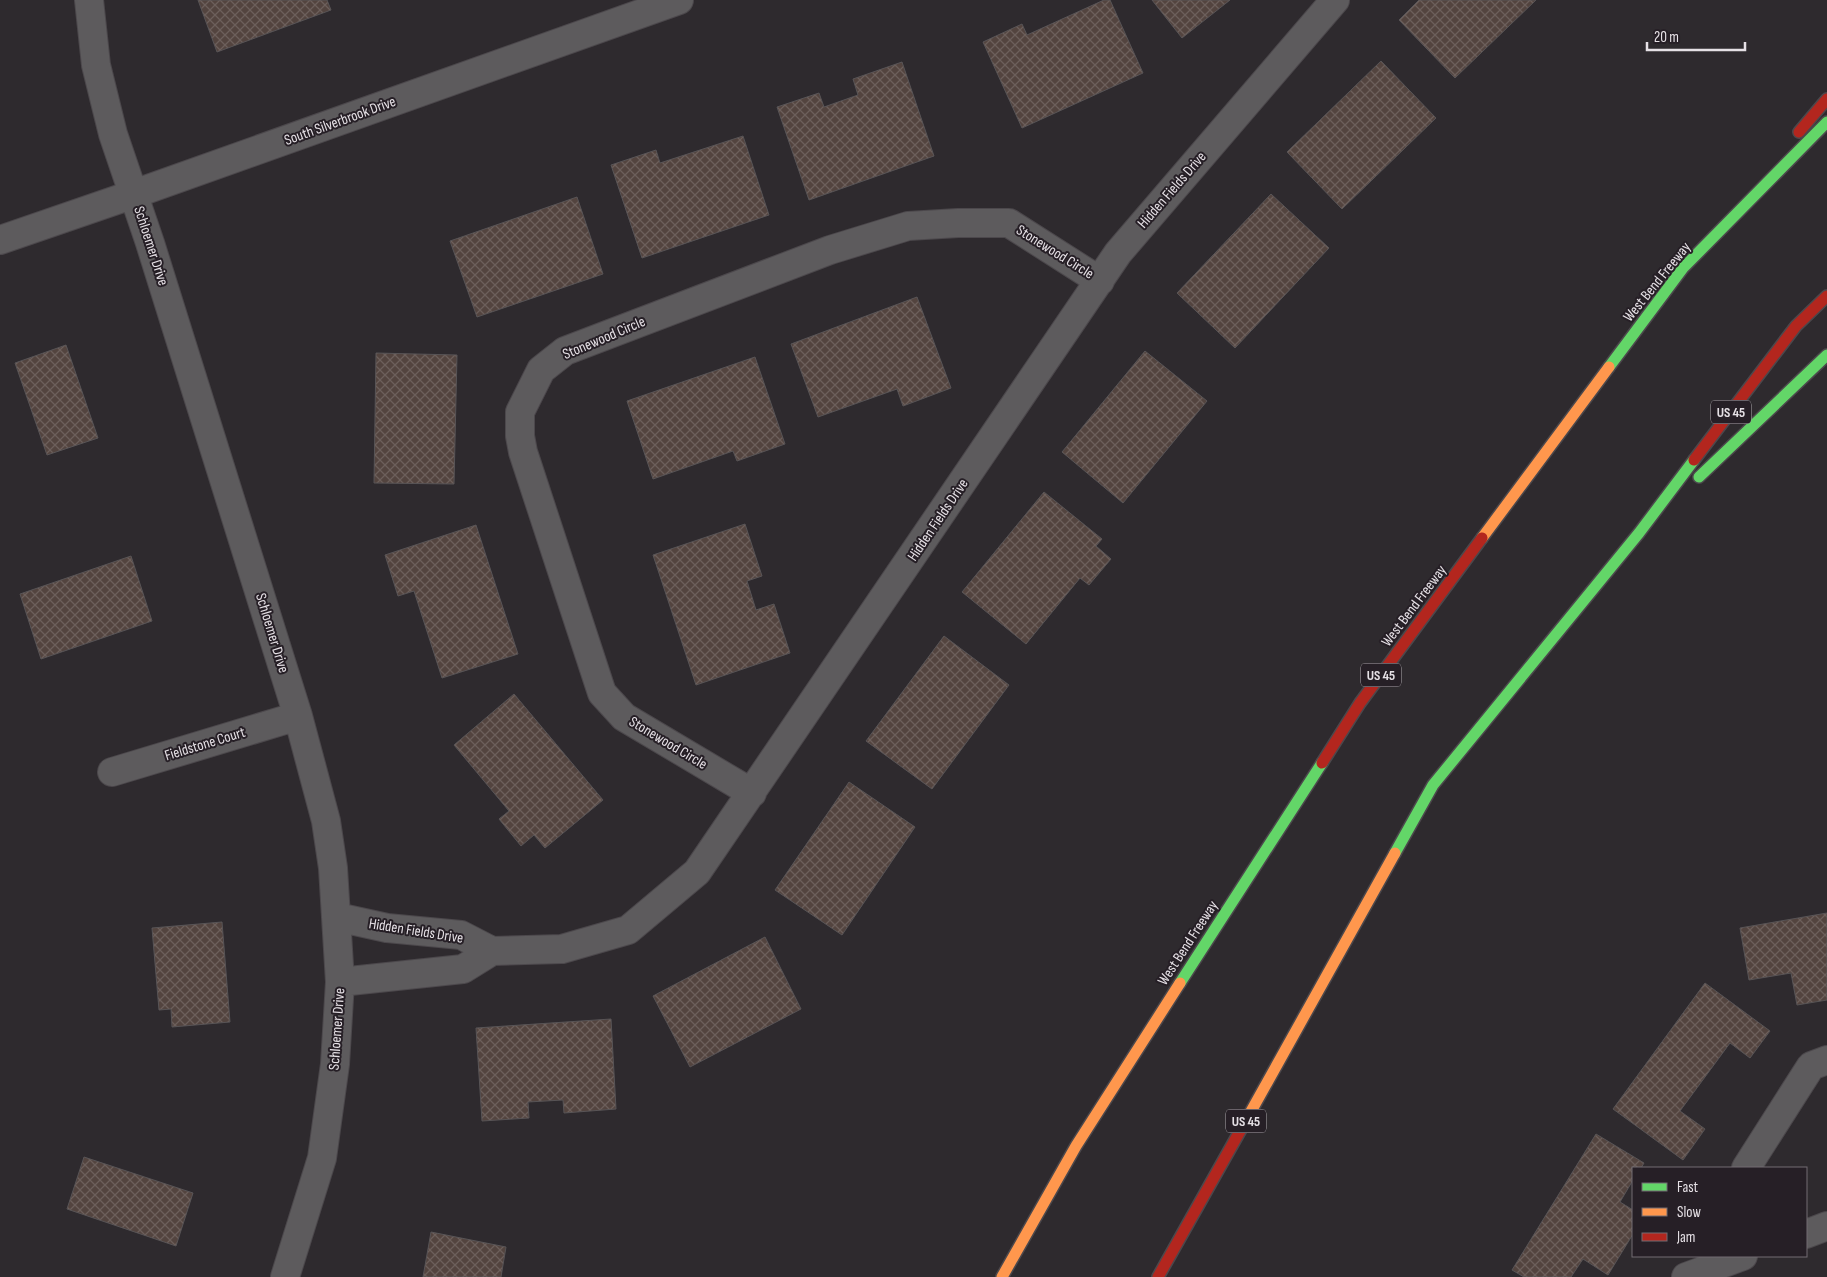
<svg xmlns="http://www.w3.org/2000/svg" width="1827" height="1277" font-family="'Sofia Sans Condensed',sans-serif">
<defs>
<pattern id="building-cross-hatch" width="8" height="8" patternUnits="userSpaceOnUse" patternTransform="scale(1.25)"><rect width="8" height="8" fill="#53443f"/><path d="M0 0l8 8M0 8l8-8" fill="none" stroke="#6c5f5b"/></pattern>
</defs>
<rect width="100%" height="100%" fill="#2e2a2e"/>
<path fill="url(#building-cross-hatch)" stroke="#585456" d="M198,0H327L331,10L217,52Z
M1104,0H1110L1143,73L1022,128L983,42L1022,24L1027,35Z
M1152,0H1230L1182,38Z
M1419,0H1536L1455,78L1399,20Z
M1381,61L1436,118L1342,209L1287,152Z
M902,62L934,156L809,200L777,107L819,93L824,107L858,95L853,79Z
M743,136L769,215L642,258L611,165L656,150L660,163Z
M1271,194L1329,248L1235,348L1177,293Z
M577,197L603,274L477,317L450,241Z
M917,297L951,388L903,406L897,389L818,417L791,344Z
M66,345L98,438L47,455L15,363Z
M1145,351L1207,401L1123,503L1062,452Z
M376,353L457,355L454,484L374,483Z
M755,357L785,444L737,461L733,451L653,479L627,401Z
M1044,492L1102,539L1096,546L1111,559L1089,585L1080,578L1026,644L962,592Z
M745,524L762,576L747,581L756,610L774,604L790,653L696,685L653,555Z
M476,525L518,654L442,678L414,591L398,596L385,555Z
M131,556L152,621L41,659L20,594Z
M944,636L1009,685L932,789L866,741Z
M514,694L603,800L545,848L534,835L521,846L499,819L509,811L454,745Z
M849,782L915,827L842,935L775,890Z
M1827,913V1000L1797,1005L1791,973L1749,980L1740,928Z
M222,922L230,1022L172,1027L171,1009L159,1010L152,928Z
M765,937L801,1009L690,1067L653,996Z
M1705,983L1770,1031L1750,1058L1730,1043L1680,1111L1705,1129L1683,1160L1613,1109Z
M611,1019L616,1109L564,1113L563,1100L528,1102L529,1118L482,1121L476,1028Z
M1596,1134L1644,1163L1641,1168H1633V1180L1620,1202L1633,1210V1234L1608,1275L1583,1259L1571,1277H1524L1512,1270Z
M84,1157L193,1193L176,1246L67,1209Z
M431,1232L506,1247L501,1277H423Z"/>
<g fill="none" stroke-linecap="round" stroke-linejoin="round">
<g stroke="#4c484c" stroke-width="30">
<path id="street" d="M89,0L96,65L113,134L150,243L298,716L326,821L333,868L340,982L335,1064L322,1158L285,1277
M0,240L134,194L679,0
M112,772L298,716
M752,793L624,717L602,693L523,452L520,436V412L541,370L565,351L830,250L908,226L958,223H1009L1100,281
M337,917L387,928L461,935L492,951L562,949L628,930L697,872L1118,253L1335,0
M340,982L463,969L492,951
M1746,1168L1811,1066L1827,1060
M1806,1234L1827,1226
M1686,1277L1743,1256"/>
</g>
<g stroke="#4c484c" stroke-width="14">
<path id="fast" d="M1609,367L1683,268L1827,122
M1699,477L1827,355
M1395,853L1433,785L1639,533L1694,460
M1180,983L1322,763"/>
</g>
<g stroke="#4c484c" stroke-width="14">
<path id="slow" d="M1482,538L1609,367
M1244,1124L1395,853
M1002,1277L1076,1146L1180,983"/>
</g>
<g stroke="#4c484c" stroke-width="14">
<path id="jam" d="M1799,132L1827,99
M1694,460L1796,326L1827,296
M1322,763L1360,703L1482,538
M1158,1277L1244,1124"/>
</g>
<use href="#street" stroke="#5d5b5d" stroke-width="28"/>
<use href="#fast" stroke="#63d668" stroke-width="11"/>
<use href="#slow" stroke="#ff974d" stroke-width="11"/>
<use href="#jam" stroke="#b3261e" stroke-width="11"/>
</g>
<g text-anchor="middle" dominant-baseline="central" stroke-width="4" stroke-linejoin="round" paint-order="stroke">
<g fill="#261f26" stroke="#aca7ac" stroke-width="1">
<rect x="1711" y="400.5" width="40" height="23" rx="4"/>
<rect x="1361" y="663.5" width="40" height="23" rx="4"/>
<rect x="1226" y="1109.5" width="40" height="23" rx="4"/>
</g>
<g font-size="14" font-weight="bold" fill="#e6e1e6">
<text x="1731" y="412">US 45</text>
<text x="1381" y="675">US 45</text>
<text x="1246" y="1121">US 45</text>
</g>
<g font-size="15" fill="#e6e1e6" stroke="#261f26">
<text transform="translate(340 121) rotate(-20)">South Silverbrook Drive</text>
<text transform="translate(1172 190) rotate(-49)">Hidden Fields Drive</text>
<text transform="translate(151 246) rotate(72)">Schloemer Drive</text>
<text transform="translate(1055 252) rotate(32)">Stonewood Circle</text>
<text transform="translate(1657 282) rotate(-51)">West Bend Freeway</text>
<text transform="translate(604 338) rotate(-23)">Stonewood Circle</text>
<text transform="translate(938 520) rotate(-56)">Hidden Fields Drive</text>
<text transform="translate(1414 606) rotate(-53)">West Bend Freeway</text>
<text transform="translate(272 633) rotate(73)">Schloemer Drive</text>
<text transform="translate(668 743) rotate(31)">Stonewood Circle</text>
<text transform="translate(205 744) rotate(-17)">Fieldstone Court</text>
<text transform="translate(416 931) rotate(9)">Hidden Fields Drive</text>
<text transform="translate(1188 943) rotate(-57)">West Bend Freeway</text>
<text transform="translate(337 1029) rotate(-86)">Schloemer Drive</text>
</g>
</g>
<rect x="1632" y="1167" width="175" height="90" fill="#261f26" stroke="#736d73"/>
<rect x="1642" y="1183" width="25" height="8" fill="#63d668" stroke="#736d73"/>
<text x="1677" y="1192" font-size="15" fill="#e6e1e6">Fast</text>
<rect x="1642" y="1208" width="25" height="8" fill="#ff974d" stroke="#736d73"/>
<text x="1677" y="1217" font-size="15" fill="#e6e1e6">Slow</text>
<rect x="1642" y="1233" width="25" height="8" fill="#b3261e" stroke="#736d73"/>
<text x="1677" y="1242" font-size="15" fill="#e6e1e6">Jam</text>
<path d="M1647 42v8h98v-8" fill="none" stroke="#e6e1e6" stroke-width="2.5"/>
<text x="1654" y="42" font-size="15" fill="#e6e1e6" stroke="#261f26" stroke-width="4" paint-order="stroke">20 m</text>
</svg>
